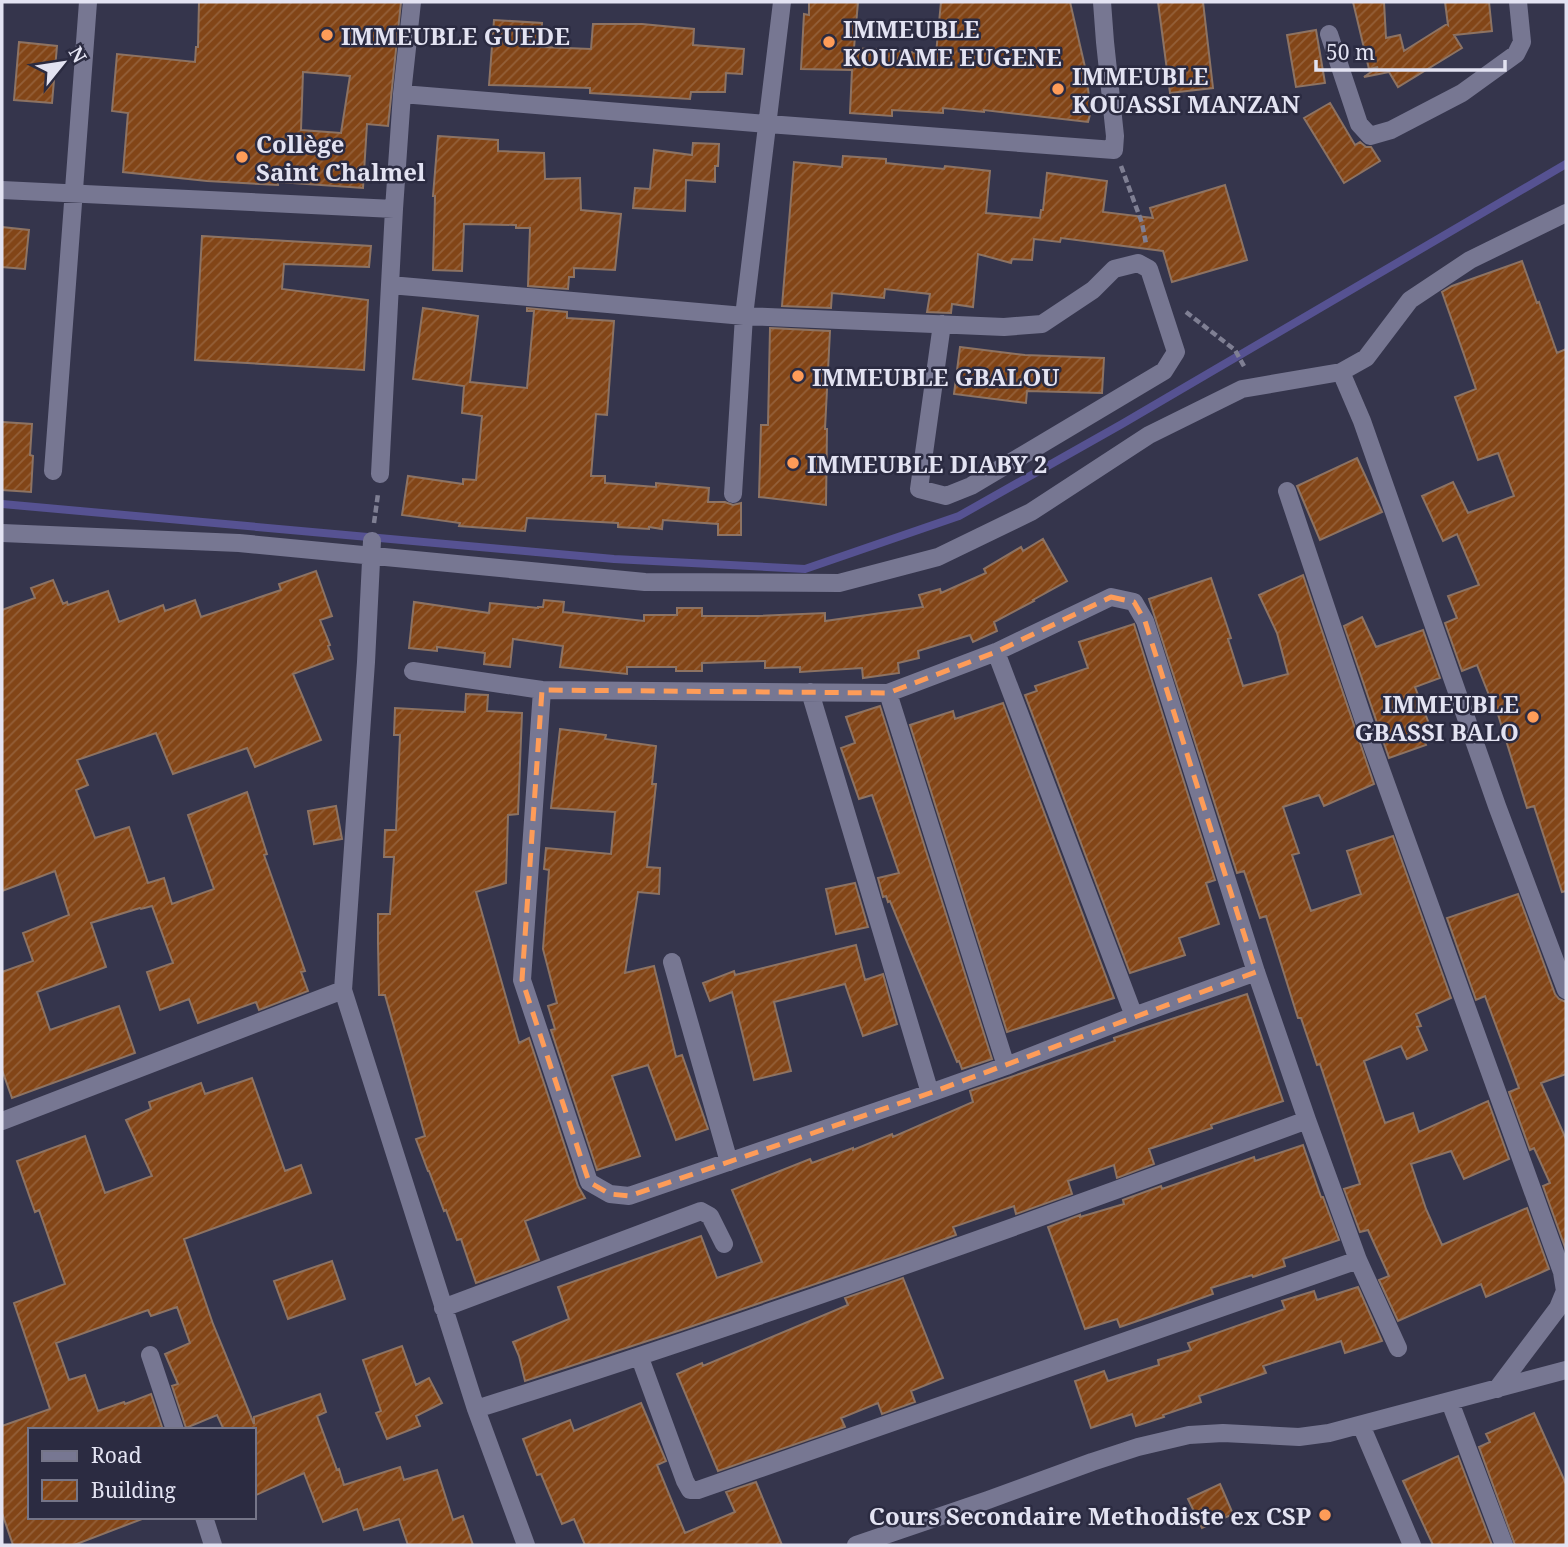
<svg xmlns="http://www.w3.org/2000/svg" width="1568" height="1547" font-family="'Noto Serif',serif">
<defs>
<pattern id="building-hatch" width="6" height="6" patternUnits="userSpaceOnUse" patternTransform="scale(1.75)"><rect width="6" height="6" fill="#824517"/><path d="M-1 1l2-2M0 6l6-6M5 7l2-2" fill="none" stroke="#946039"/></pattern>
</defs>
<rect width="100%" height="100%" fill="#35354c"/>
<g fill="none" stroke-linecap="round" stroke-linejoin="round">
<path stroke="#565292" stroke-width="8" d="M2,504L614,559L805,569L959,516L1122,424L1566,164"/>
</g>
<path fill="url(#building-hatch)" stroke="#8d7363" stroke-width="2" fill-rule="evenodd" d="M199,2H401L388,126L367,124L363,188L278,182V185L207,181L123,172L128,113L112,111L117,54L195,62L196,47H198ZM303,72L350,76L341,133L301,130Z
M809,2H858L854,48L936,54L941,2H1070L1085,67L1091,111L1088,122L984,110V112L943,108V113L892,110V116L850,113L852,70L801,69L804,14L809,15Z
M1158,2H1203L1213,88L1170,93Z
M1353,2H1384L1386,38L1400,35L1404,51L1447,24L1448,25L1445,2H1489L1492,31L1454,35L1462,48L1398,87L1389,72L1364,77L1378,67L1369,69Z
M494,20L542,23L541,47L591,49L593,24H642L694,29L693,45L744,49L742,74L726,73L725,92H691L690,99L590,93V88L489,85Z
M1316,30L1325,83L1296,87L1287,35Z
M19,42L57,46L52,103L14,100Z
M1330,103L1355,145L1360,142L1366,147H1371L1380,161L1344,183L1304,118Z
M438,136L498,140V151L544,153L545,179L580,178L581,210L621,214L615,270L574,268V277H569L568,289L528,286L530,228H516V225L464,224L462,271L433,270L435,196H433Z
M693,143L719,144L718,166H715V182L686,180L685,211L633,208L635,188L650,189L654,150L692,155Z
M843,156L886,159V163L944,169L945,166L990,171L986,213L1040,218L1041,210H1043L1047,173L1107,181L1103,212L1153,218L1150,208L1225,185L1247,260L1172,282L1163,251L1061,238L1060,242L1034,239L1032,260L1012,259L1011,263L978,254L973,307L952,304L951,313L927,312L930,294L885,289L884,298L832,293L831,308L782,306L794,162L842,167Z
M2,227L29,230L25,269L2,267Z
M202,236L371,246L369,267L284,264L282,289L368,300L364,370L195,360Z
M1522,261L1537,303L1539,302L1557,353L1566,349V891L1562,892L1534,806L1527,808L1492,695H1489L1477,665L1462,671L1445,623L1457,618L1448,596L1479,585L1457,534L1443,541L1422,496L1453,482L1468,513L1514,496L1498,453L1478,460L1455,397L1476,389L1442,292L1452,286Z
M423,308L478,316L470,382L527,388L534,311H527V308L567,312V318L614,321L607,415L596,414L591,476H605V483L656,487V483L709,488L708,502H725L733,505L741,503V535H718V524L663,520L662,529L649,527V529L618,527V523L527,518L525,531L459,526L460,523L402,515L408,476L463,484V479L476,480L482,416L462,413L464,386L413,379Z
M770,328L830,331L825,429H827L826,505L759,497L761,425H768Z
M960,347L1025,355L1104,358L1102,393L1027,391L1026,403L954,394Z
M2,422L32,424L30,455L33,456L31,492L2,490Z
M1357,458L1382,512L1320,540L1297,486Z
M1043,539L1067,581L1033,600L1034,601L994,622L997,631L973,642L970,635L918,651L919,658L898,663L899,673L863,678L862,668L800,672V667L765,668V661L702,663V671H676V667H627V674L560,667L563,646L513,639L510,667L484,664L485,653L437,647V651L409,648L414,602L489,613L490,603L538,608V607H543L544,600L564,602L563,612L644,621V615H677V608H702V616H758L825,613V621L923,607L919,595L940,589L941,593L986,573L984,569L1021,547L1023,551Z
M316,571L332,616L320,620L330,645L328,646L333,659L293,674L321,740L255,767L247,748L173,774L156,733L77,760L88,785L76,790L95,838L129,827L148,883L164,878L172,904L214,889L188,815L247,792L267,854L264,855L305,971L301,972L308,991L259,1010L256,1002L198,1023L189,999L160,1010L147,972L173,963L152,906L141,909L140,908L91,923L106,967L37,992L50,1030L119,1006L135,1053L12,1098L2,1070V972L33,961L23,933L69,915L55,871L2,891V610L35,598L31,588L53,580L63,604L67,602L68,605L108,591L119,622L163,605L165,611L195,600L201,617L281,590L279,584Z
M1303,575L1374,784L1324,806L1319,795L1283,807L1299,853L1292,855L1311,911L1361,894L1347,851L1393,836L1451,998L1416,1014L1421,1026L1417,1027L1427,1050L1407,1059L1401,1046L1364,1061L1385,1123L1413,1113L1419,1132L1488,1101L1509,1159L1464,1179L1451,1151L1411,1164L1426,1209L1442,1245L1527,1208L1549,1269L1486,1297L1481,1284L1398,1321L1379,1280L1389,1276L1368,1230L1360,1232L1344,1189L1360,1184L1320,1064L1317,1065L1301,1018H1298L1266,916L1260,918L1244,871L1237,873L1149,599L1211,578L1231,638L1228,639L1243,686L1288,674L1277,633L1259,595Z
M1362,617L1376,647L1423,630L1440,678L1415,687L1431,729L1421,732L1426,745L1389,758L1344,626Z
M1134,624L1215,880L1206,883L1219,924L1179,938L1185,955L1130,973L1025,695L1037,691L1035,686L1088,668L1079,642Z
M466,694L488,695L487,711L522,713L518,814L508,815L506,883L476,892L519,1043L529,1038L578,1186L585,1198L525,1221L539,1260L476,1283L461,1239L457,1240L446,1210L444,1211L429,1171H428L416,1139L425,1136L385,995H379L378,943V914H390L394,857H384L385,830H396L400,735H394L395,708L465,712Z
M1003,703L1114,998L1007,1032L910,725L953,711L955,719Z
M880,706L992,1059L962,1069L959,1061L957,1062L890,901L888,902L886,896L883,897L878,878L899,873L872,795L859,799L841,748L855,743L846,717Z
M560,729L606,735L605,739L656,746L652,784H656L647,867L660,868L659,894L638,892L625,973L654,966L676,1057L682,1055L708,1129L676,1140L648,1065L612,1076L640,1156L597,1170L551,1030L555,1029L548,1006L557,1003L543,949L549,870L544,869L546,848L611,854L615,812L551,808Z
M336,806L342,839L314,844L308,811Z
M855,883L868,927L836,934L826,889Z
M1518,894L1555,994L1559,999L1566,1002V1074L1541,1083L1566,1139V1250L1543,1186L1550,1183L1534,1148L1530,1150L1509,1092L1519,1088L1485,996L1476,1000L1447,918Z
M856,945L865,980L883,974L897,1024L863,1036L845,984L774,1002L791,1071L754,1080L732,992L710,1001L703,983L734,971L735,975Z
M1247,994L1283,1101L1211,1125L1212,1128L1149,1149L1154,1164L1117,1178L1114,1165L1068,1181L1072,1194L1016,1214L1014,1206L953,1227L956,1235L900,1255L681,1330L525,1381L519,1356L513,1342L569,1319L558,1287L701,1236L717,1278L762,1262L732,1190L810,1159L812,1163L853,1148V1150L892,1134L893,1137L973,1102L970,1091L1115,1041L1114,1038Z
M252,1078L285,1171L301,1165L311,1193L184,1239L213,1324L254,1424V1417L320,1394L326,1412L317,1416L337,1470L339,1469L344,1485L400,1467L404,1480L437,1470L453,1520L463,1516L473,1545H408L399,1519L364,1530L357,1509L323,1522L304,1473L254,1496V1430H224L217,1415L186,1428L172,1386L178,1384L165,1354L190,1343L177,1307L151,1316L148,1310L56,1343L69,1380L85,1375L98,1411L124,1402L125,1404L151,1394L163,1430H30V1517H142V1519L74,1545H13L2,1513V1426L50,1409L14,1303L65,1284L39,1210L35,1212L17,1161L85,1136L105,1193L152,1176L126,1120L151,1109L149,1102L201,1083L205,1094Z
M1303,1145L1321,1197H1323L1339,1240L1283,1259L1285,1266L1253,1277L1252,1275L1211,1288L1213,1294L1149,1317L1120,1327L1117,1319L1085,1329L1048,1227L1080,1215V1217L1124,1204L1123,1200L1161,1186L1162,1189L1254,1157L1255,1161Z
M332,1261L345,1299L288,1319L274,1281Z
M903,1278L943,1378L911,1391L915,1402L882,1414L878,1403L841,1418L845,1427L718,1471L677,1374L702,1363L703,1366L848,1305L845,1298Z
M1358,1287L1382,1341L1345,1353L1341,1341L1263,1366L1266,1373L1199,1396L1201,1402L1163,1415L1164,1417L1136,1426L1132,1414L1091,1428L1075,1381L1104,1371L1108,1381L1159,1365L1158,1360L1191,1350L1188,1343L1285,1309L1282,1301L1314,1291L1317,1300Z
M402,1346L416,1385L429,1378L442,1403L416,1416L420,1426L387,1439L376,1413L381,1411L363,1360Z
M641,1403L666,1461L657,1465L685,1533L735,1512L726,1492L756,1482L782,1545H585L574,1519L562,1524L541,1474L537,1475L523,1439L570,1420L574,1431Z
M1534,1413L1566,1484V1545H1515L1479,1447L1490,1442L1486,1434Z
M1458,1456L1492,1545H1433L1403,1481Z
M1220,1484L1233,1514L1202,1528L1188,1499Z"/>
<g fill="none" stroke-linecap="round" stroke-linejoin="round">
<path stroke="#7f7f93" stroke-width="4.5" stroke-dasharray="7 3.5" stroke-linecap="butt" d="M1121,166L1142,223L1146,244
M1186,312L1235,350L1245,368
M374,523L378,494"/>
<path stroke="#777792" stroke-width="18" d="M1329,34L1359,124L1370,136L1391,130L1462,93L1516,54L1522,42L1518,2
M402,94L768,124L1114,150L1115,136L1105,42L1102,2
M2,190L394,209L402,94L412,2
M390,285L744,316L1004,327L1042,324L1093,290L1114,269L1138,263L1149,269L1176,352L1164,371L971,486L946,496L919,489L942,324
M1341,372L1366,358L1410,300L1470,260L1566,213
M53,471L88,2
M380,474L394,209
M1287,491L1371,742L1562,1272L1565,1291L1558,1308L1497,1389
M733,494L744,316L782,2
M2,533L239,543L645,582L839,583L938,557L1031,512L1149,435L1242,389L1341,372L1362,421L1497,806L1566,990
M372,541L366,662L343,990L476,1409L526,1545
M996,652L1134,1016
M413,671L542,690L888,693L996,652L1111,597L1134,602L1145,621L1256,972L1307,1120L1358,1260L1398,1348
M542,690L522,980L589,1182L610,1194L629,1196L930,1093L1006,1066L1134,1016L1256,972
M810,692L930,1093
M888,693L1006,1066
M672,962L729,1162
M2,1121L343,990
M443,1308L701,1211L710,1216L724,1244
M150,1355L175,1430
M640,1358L685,1481L690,1490H698L1358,1260
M1450,1402L1504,1545
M476,1409C755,1321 1032,1222 1307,1120
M1361,1425L1412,1545
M204,1517L213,1545
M856,1545L988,1500L1092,1462L1138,1447L1189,1435L1223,1433L1299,1437L1329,1433L1566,1370"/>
</g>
<path fill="none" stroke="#fe9c58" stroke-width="5" stroke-dasharray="14 9" stroke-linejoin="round" d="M1111,597L1134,602L1145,621L1256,972L930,1093L629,1196L610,1194L589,1182L522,980L542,690L888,693L996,652Z"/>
<g fill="#fe9c58" stroke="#2b2b41" stroke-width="2.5">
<circle cx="327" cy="35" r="7"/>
<circle cx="829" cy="42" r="7"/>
<circle cx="1058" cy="89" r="7"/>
<circle cx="242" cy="157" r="7"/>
<circle cx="798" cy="376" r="7"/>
<circle cx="793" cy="463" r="7"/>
<circle cx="1533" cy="717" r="7"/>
<circle cx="1325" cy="1515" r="7"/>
</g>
<g text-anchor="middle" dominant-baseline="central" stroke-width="5" stroke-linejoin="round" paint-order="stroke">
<g font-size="24" font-weight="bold" fill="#e3e3f2" stroke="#2b2b41" text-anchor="start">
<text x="843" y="28">IMMEUBLE<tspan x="843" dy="28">KOUAME EUGENE</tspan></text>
<text x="341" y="35">IMMEUBLE GUEDE</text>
<text x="1072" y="75">IMMEUBLE<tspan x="1072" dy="28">KOUASSI MANZAN</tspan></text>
<text x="256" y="143">Collège<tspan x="256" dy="28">Saint Chalmel</tspan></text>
<text x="812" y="376">IMMEUBLE GBALOU</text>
<text x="807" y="463">IMMEUBLE DIABY 2</text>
<text x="1519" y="703" text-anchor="end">IMMEUBLE<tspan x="1519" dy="28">GBASSI BALO</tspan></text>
<text x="1311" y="1515" text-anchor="end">Cours Secondaire Methodiste ex CSP</text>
</g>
</g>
<rect width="1568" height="1547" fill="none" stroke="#e3e3f2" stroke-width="7"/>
<rect x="28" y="1428" width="228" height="91" fill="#2b2b41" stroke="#757588" stroke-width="2"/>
<rect x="42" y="1451" width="35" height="10" fill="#777792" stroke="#757588" stroke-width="2"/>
<text x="91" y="1463" font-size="21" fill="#e3e3f2">Road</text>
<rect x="42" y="1480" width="35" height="21" fill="url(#building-hatch)" stroke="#757588" stroke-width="2"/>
<text x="91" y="1498" font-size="21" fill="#e3e3f2">Building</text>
<g transform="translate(63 63) rotate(60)" stroke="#2b2b41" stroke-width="5" paint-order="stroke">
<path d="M0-5L12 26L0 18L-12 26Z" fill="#e3e3f2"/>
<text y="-10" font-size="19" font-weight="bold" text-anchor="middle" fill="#e3e3f2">N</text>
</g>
<path d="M1316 60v10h189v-10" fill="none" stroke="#e3e3f2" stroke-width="3.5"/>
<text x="1326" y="60" font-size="21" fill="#e3e3f2" stroke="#2b2b41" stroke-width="5" paint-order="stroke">50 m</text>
</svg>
